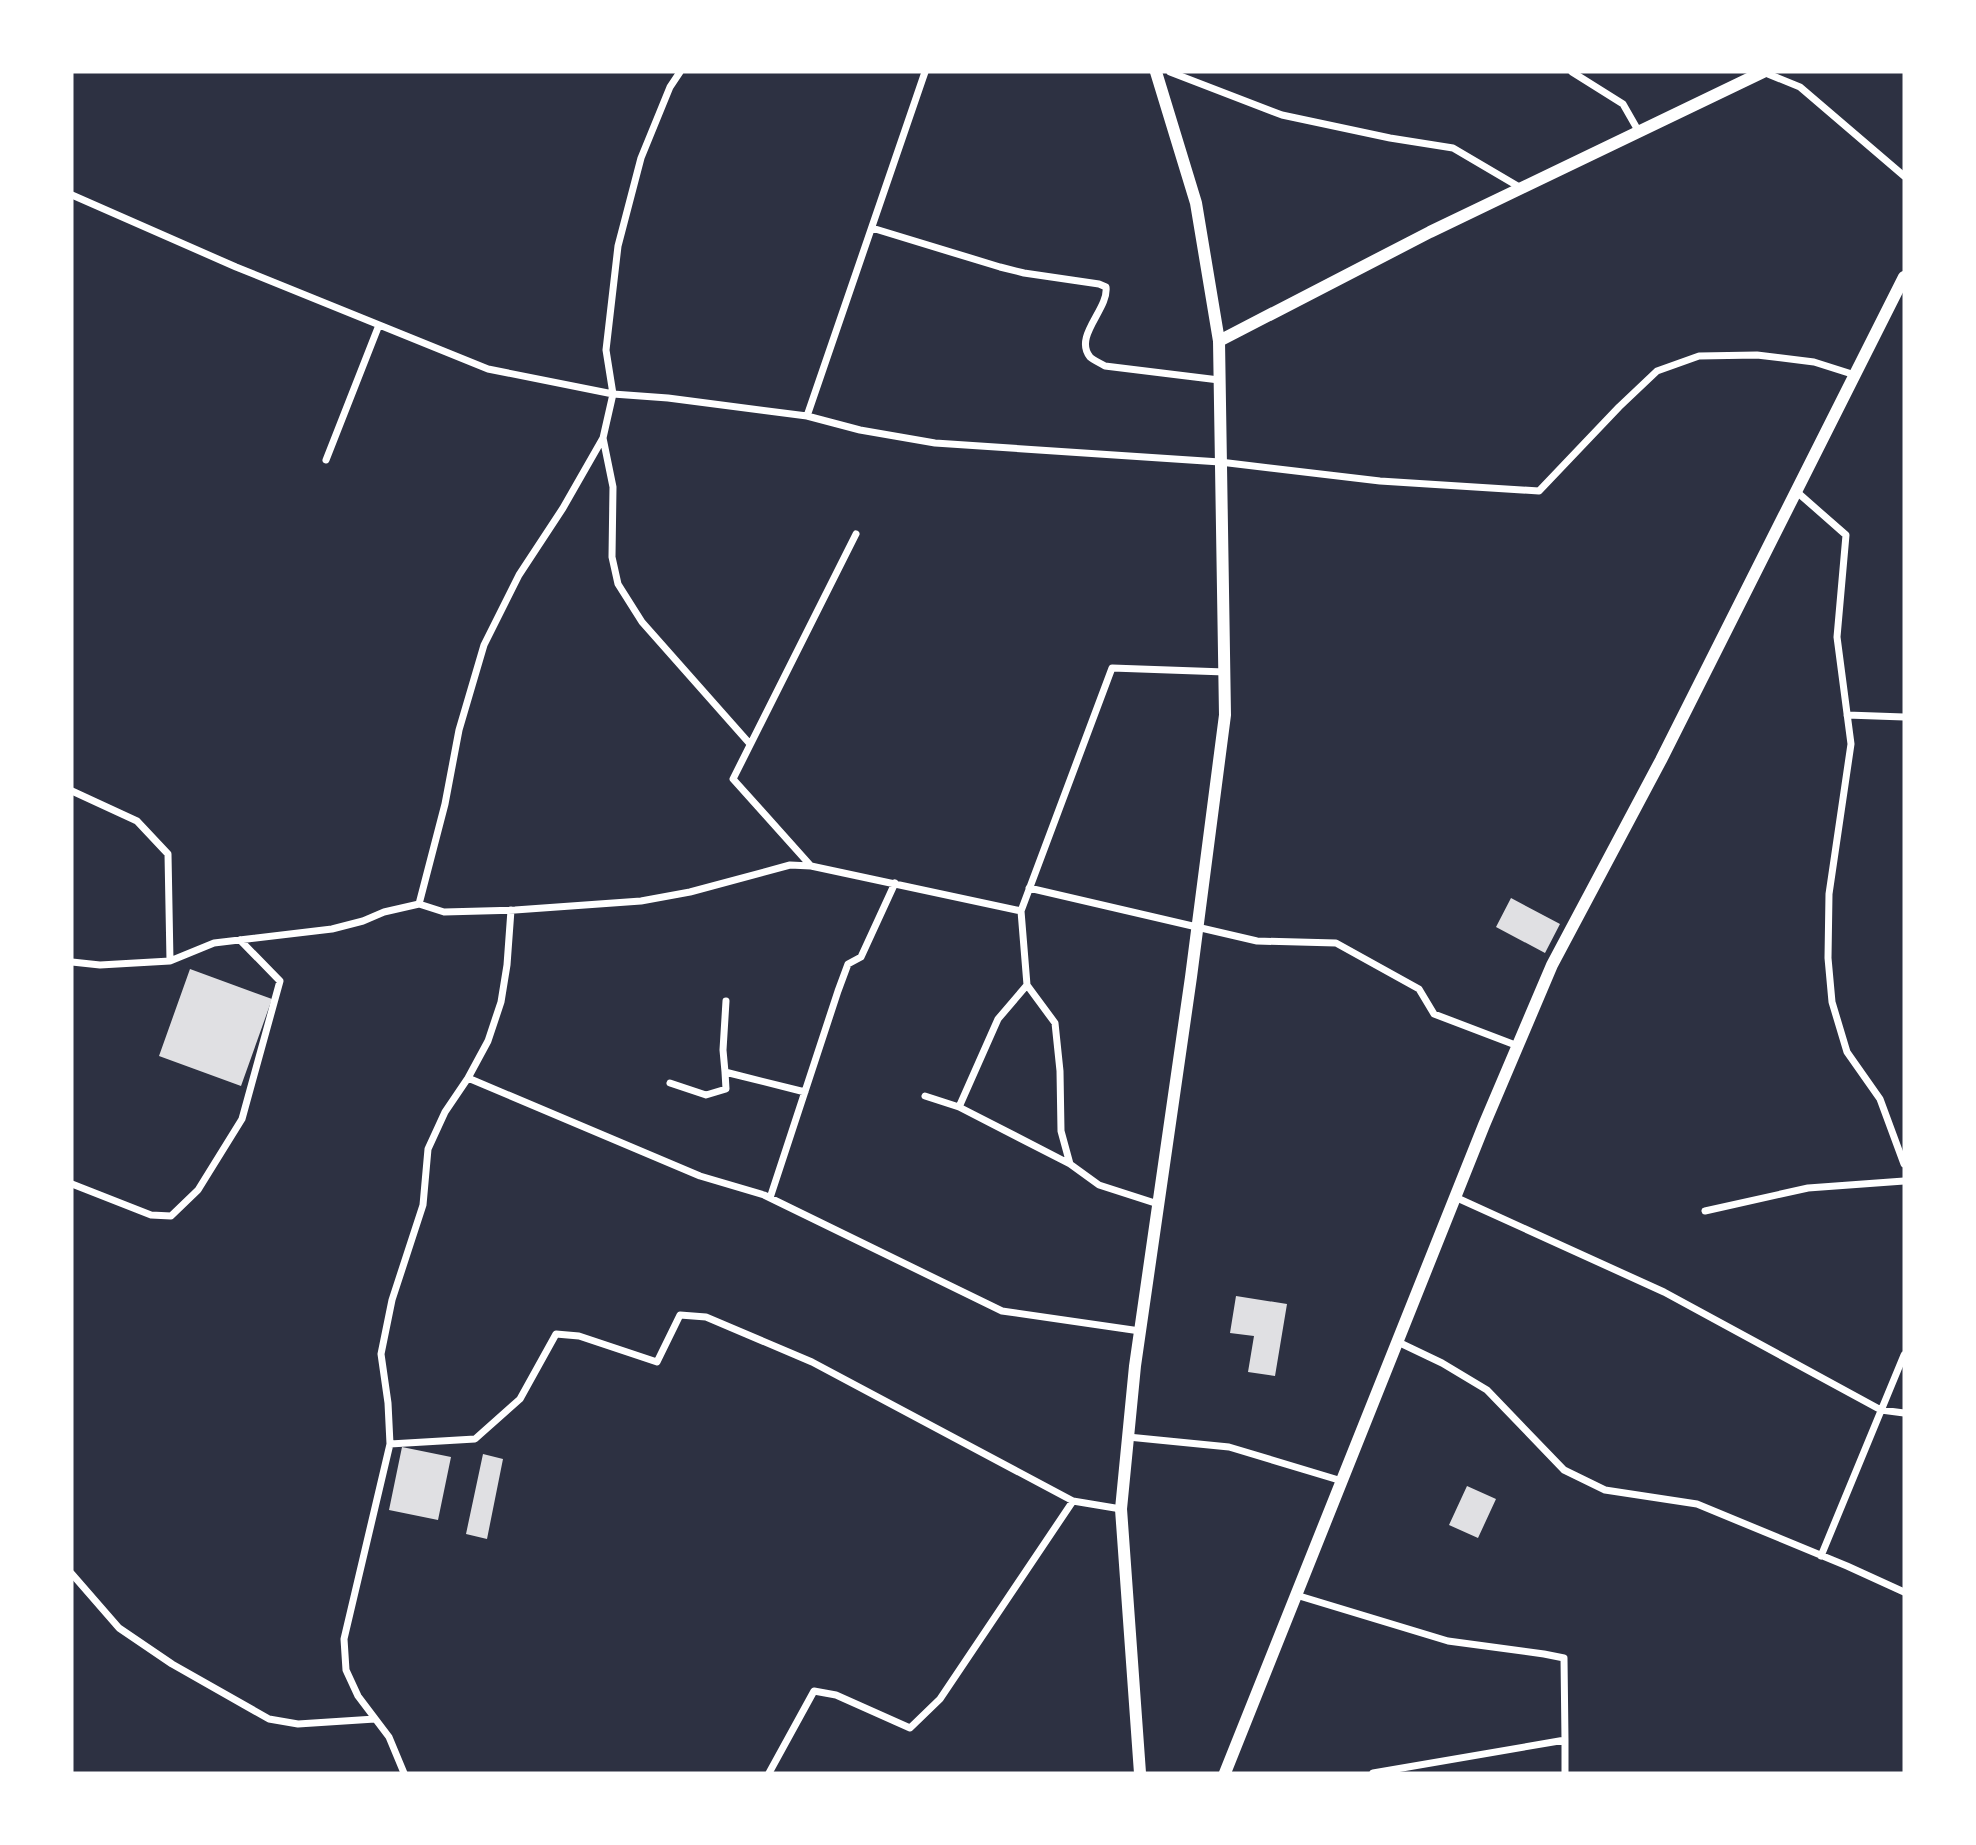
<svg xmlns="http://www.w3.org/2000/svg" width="1976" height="1845" font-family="'Asap Condensed',sans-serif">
<rect width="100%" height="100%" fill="#2d3142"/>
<path fill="#e0e0e3" d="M1511,898L1560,924L1545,953L1496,927Z
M190,969L272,999L241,1086L159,1056Z
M1236,1296L1287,1304L1275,1376L1248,1372L1254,1336L1230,1333Z
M402,1447L451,1457L438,1520L389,1510Z
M483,1454L503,1459L487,1539L466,1534Z
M1467,1486L1496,1499L1478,1538L1449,1525Z"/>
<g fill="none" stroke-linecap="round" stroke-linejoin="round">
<path stroke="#fff" stroke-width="7" d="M680,72L670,87L641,158L618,246L606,350L613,394L603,438L613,487L612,557L618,584L642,622L750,744
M1170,72L1282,115L1390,138L1453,148L1521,188
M1572,72L1623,104L1639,132
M1763,72L1800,87L1904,176
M72,195L236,267L488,369L613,394L668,398L807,416L860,430L935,443L1220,462L1380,481L1539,491L1619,407L1657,371L1699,356L1757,355L1814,362L1855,375
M872,228L1000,267L1024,273L1099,284L1106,287C1109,309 1073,336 1090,357C1093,360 1100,363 1105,366L1219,380
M807,416L925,72
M326,460L379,325
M1797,492L1846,535L1837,637L1851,744L1829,894L1828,958L1832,1002L1847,1052L1880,1099L1904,1164
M1847,715L1904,717
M72,791L137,821L168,854L170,961
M811,866L733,779L856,534
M1029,888L1257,941L1336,943L1419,989L1434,1014L1518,1046
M419,904L445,804L459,730L484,645L519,575L563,508L603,438
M72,962L100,965L170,961L214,943L332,929L363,921L384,912L419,904L444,912L515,910L641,901L690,892L790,865L811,866L1021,911
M1027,985L1021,911L1112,668L1225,672
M726,1001L723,1050L725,1072L805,1092
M468,1078L700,1176L764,1195L1002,1311L1140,1331
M670,1083L706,1095L726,1089L725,1072
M925,1096L959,1107L1070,1164
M959,1107L998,1019L1027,985L1055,1023L1060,1071L1061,1131L1070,1164L1099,1185L1158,1204
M72,1184L151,1215L171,1216L198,1190L242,1119L280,981L240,940
M1455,1197L1664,1292L1881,1410L1904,1413
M770,1198L838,991L848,964L861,957L895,883
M1705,1211L1808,1188L1904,1181
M1398,1342L1442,1363L1487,1390L1564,1470L1605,1490L1697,1504L1847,1566L1904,1592
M1128,1437L1229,1447L1342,1481
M390,1444L475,1439L520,1399L556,1334L579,1336L657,1362L680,1315L706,1317L812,1362L1073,1501L1121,1509
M1821,1556L1904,1355
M72,1574L119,1628L172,1664L269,1719L298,1724L375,1719
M1296,1595L1448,1641L1544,1654L1564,1658L1565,1740
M404,1773L389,1737L358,1696L346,1670L344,1639L390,1444L388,1403L381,1354L392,1300L423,1205L428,1149L445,1112L468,1078L488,1041L501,1002L507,965L511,910
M769,1773L814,1691L836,1695L910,1728L940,1699L1073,1501
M1373,1773L1565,1740V1773"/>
<path stroke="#fff" stroke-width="12" d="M1219,341L1430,232L1763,72
M1140,1773L1121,1509L1135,1366L1191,977L1225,715L1219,341L1196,203L1156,72
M1225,1773L1484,1125L1552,965L1661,760L1904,277"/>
</g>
<rect width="1976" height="1845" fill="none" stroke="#ffffff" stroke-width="147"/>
</svg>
